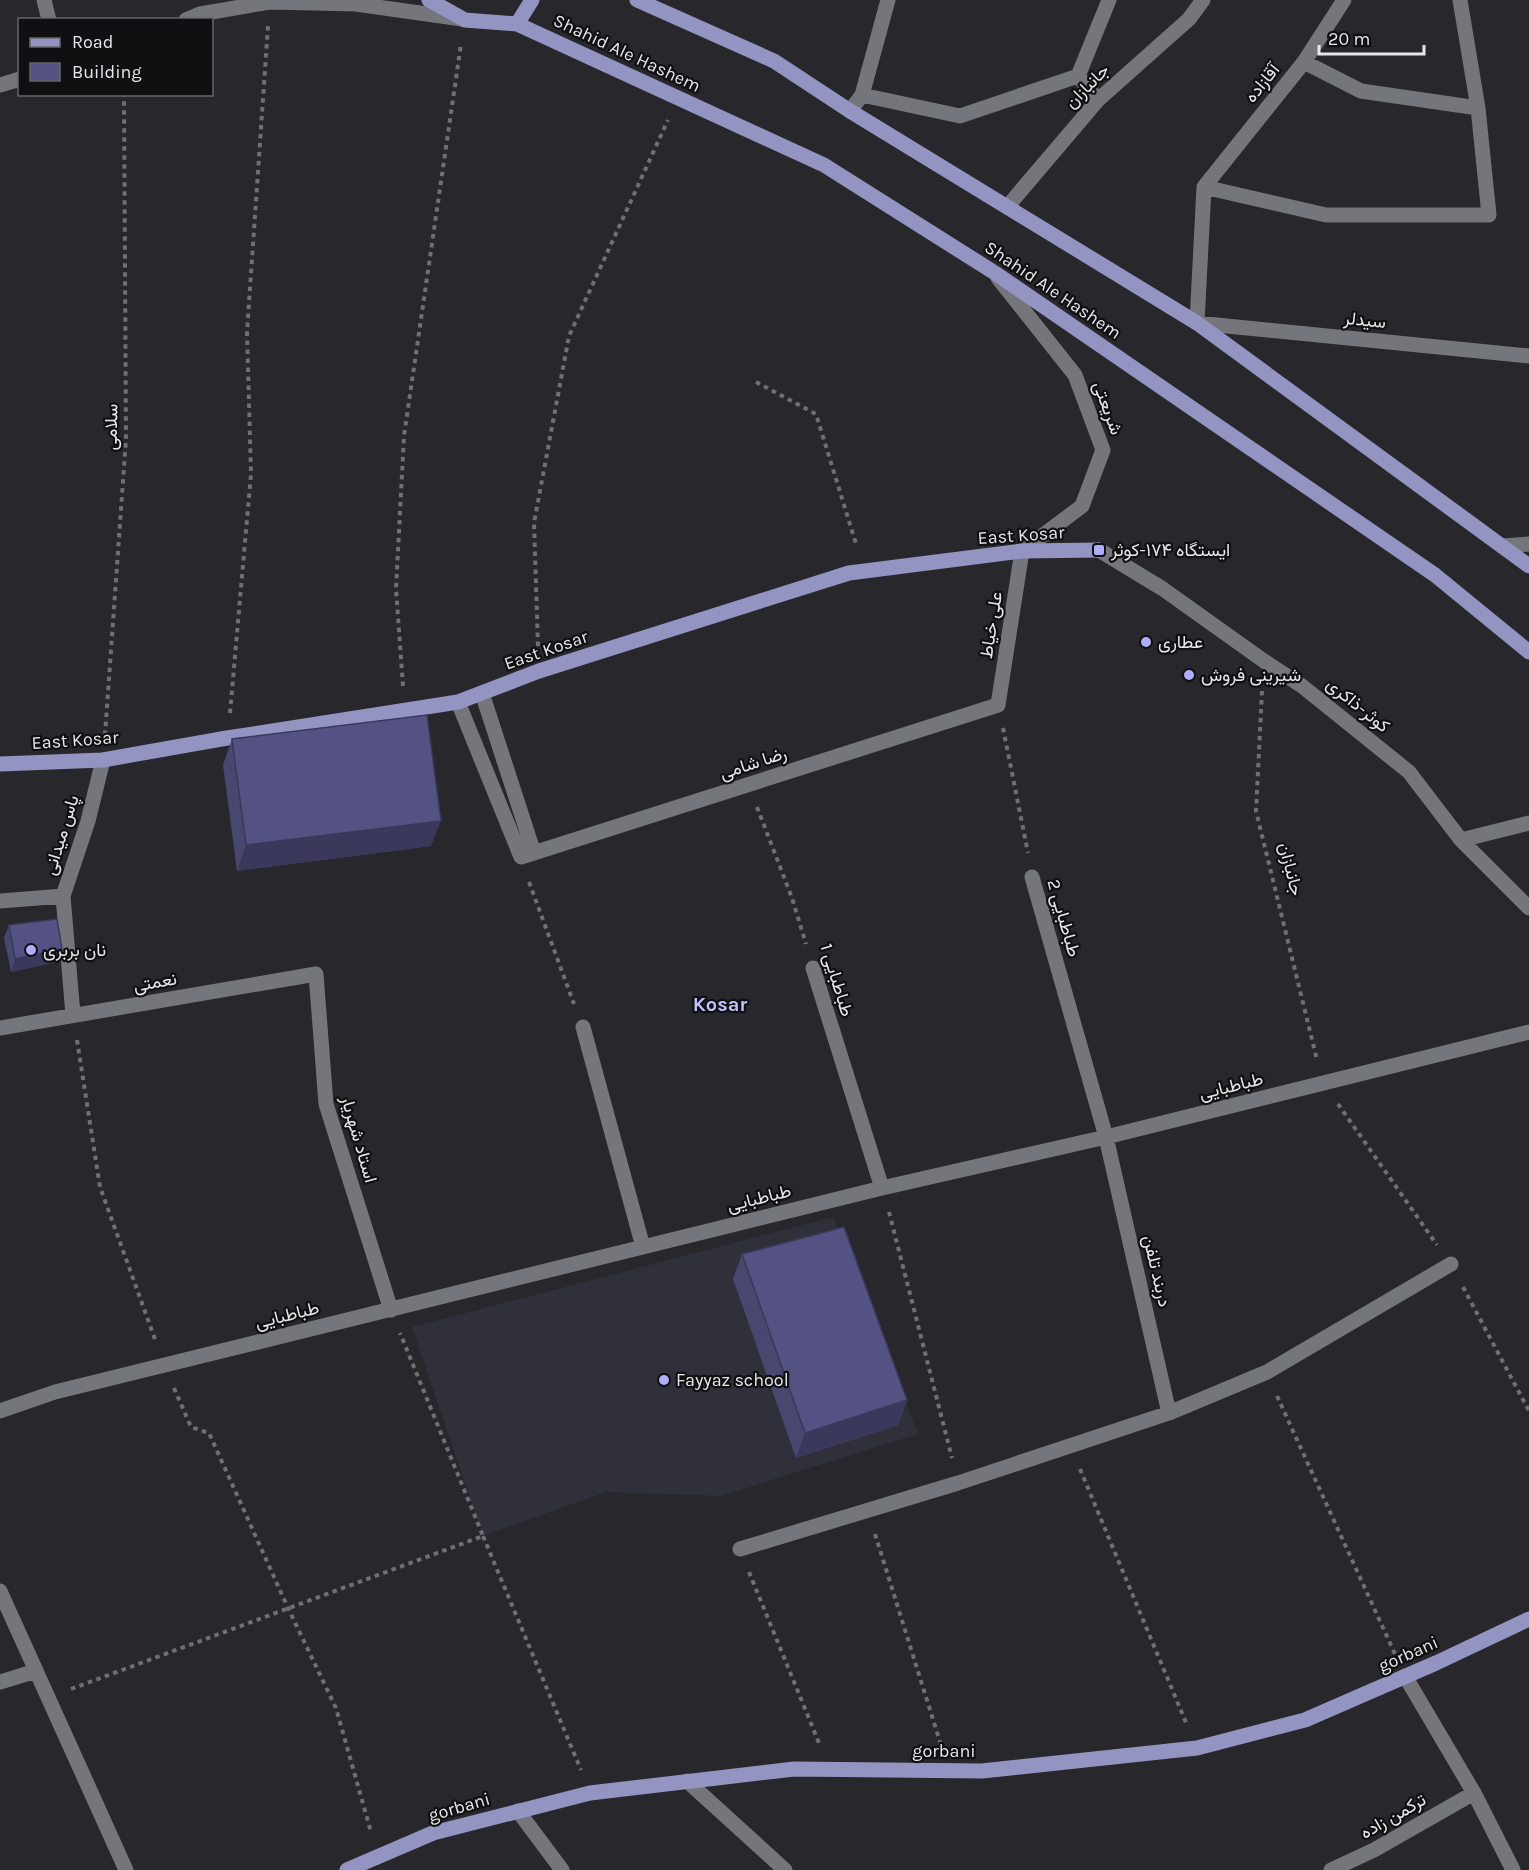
<svg xmlns="http://www.w3.org/2000/svg" width="1529" height="1870" font-family="Karla,Vazirmatn,sans-serif">
<rect width="100%" height="100%" fill="#27272c"/>
<path fill="#30303b" d="M833,1217L918,1434L721,1496L606,1492L483,1536L412,1327Z"/>
<g fill="none" stroke-linecap="round" stroke-linejoin="round">
<path stroke="#6f6f74" stroke-width="4" stroke-dasharray="4.5 4.5" stroke-linecap="butt" d="M756,382L816,414L857,547
M538,646L534,523L569,336L668,120
M403,686L396,589L404,436L461,44
M1262,691L1256,811L1317,1060
M230,713L251,474L247,332L268,26
M1003,728L1028,853
M105,735L126,439L124,94
M757,807L792,898L806,944
M529,882L574,1004
M77,1040L100,1187L156,1342
M1338,1104L1437,1245
M889,1212L952,1458
M1463,1287L1529,1411
M174,1388L191,1427L209,1433L288,1608L336,1708L371,1832
M1277,1396L1395,1654
M1080,1469L1187,1725
M875,1534L941,1745
M483,1536L581,1770
M749,1572L819,1743
M71,1689L483,1536L400,1333"/>
<path stroke="#75757c" stroke-width="15" d="M44,0L49,20
M186,20L200,14L270,2L356,4L462,19
M1304,62L1361,91L1478,108
M1078,76L1098,100
M0,85L20,79
M862,95L960,116L1078,76L1109,0
M850,111L862,95L888,0
M1204,187L1326,215H1489L1478,108L1460,0
M1204,187L1197,323L1529,356
M1204,187L1304,62L1344,0
M1007,207L1098,100L1189,19L1203,0
M1502,546L1529,544
M1099,550L1163,589L1264,661L1302,686L1409,772L1461,840L1529,908
M482,693L534,853
M458,702L521,857L998,705L1022,551L1082,506L1103,450L1075,375L998,278
M1461,840L1529,823
M1032,877L1106,1137L1169,1413
M63,896L73,1015
M0,901L63,896L88,821L103,760
M813,968L882,1188
M583,1027L643,1247
M0,1028L316,974L326,1104L391,1310
M0,1411L55,1392L882,1188L1106,1137L1529,1032
M740,1549L958,1483L1169,1413L1267,1372L1451,1264
M0,1591L126,1870
M1405,1676L1474,1793L1513,1870
M0,1682L36,1671
M687,1781L785,1870
M518,1811L562,1870
M1331,1870L1374,1850L1474,1793"/>
<path stroke="#9494c3" stroke-width="15" d="M429,0L465,20L517,24L532,0
M637,0L774,61L850,111L1197,323L1529,566
M517,24L824,165L995,273L1435,575L1529,652
M0,764L103,760L227,738L458,702L539,671L849,573L1022,551L1099,550
M347,1870L433,1833L590,1793L794,1769L982,1771L1197,1748L1305,1720L1436,1663L1529,1619"/>
</g>
<path fill="#474770" d="M232,739L431,846L237,871L223,765Z
M9,925L57,962L11,972L4,938Z
M742,1254L907,1400L898,1425L796,1458L733,1279Z"/>
<path fill="#3a395b" d="M441,821L431,846L237,871L246,845Z
M62,949L57,962L11,972L15,959Z
M907,1400L898,1425L796,1458L805,1433Z"/>
<path fill="#535282" stroke="#3a395b" stroke-width="1.5" d="M427,715L441,821L246,845L232,739Z
M57,919L62,949L15,959L9,925Z
M844,1227L907,1400L805,1433L742,1254Z"/>
<g fill="#afaefa" stroke="#101012" stroke-width="2">
<rect x="1093" y="544" width="12" height="12" rx="3"/>
<circle cx="1146" cy="642" r="6"/>
<circle cx="1189" cy="675" r="6"/>
<circle cx="31" cy="950" r="6"/>
<circle cx="664" cy="1380" r="6"/>
</g>
<g text-anchor="middle" dominant-baseline="central" stroke-width="4.5" stroke-linejoin="round" paint-order="stroke">
<g font-size="18" fill="#e7e7eb" stroke="#101012">
<text transform="translate(627 53) rotate(25)">Shahid Ale Hashem</text>
<text transform="translate(1262 83) rotate(-51)">آقازاده</text>
<text transform="translate(1087 86) rotate(-45)">جانبازان</text>
<text transform="translate(1053 290) rotate(34)">Shahid Ale Hashem</text>
<text transform="translate(1365 320) rotate(6)">سیدلر</text>
<text transform="translate(1108 408) rotate(70)">شریعتی</text>
<text transform="translate(111 427) rotate(-89)">سلامی</text>
<text transform="translate(1021 535) rotate(-4)">East Kosar</text>
<text transform="translate(991 625) rotate(-81)">علی خیاط</text>
<text transform="translate(546 650) rotate(-19)">East Kosar</text>
<text transform="translate(1358 705) rotate(39)">کوثر-ذاکری</text>
<text transform="translate(75 740) rotate(-4)">East Kosar</text>
<text transform="translate(753 763) rotate(-18)">رضا شامی</text>
<text transform="translate(61 835) rotate(-73)">پاس میدانی</text>
<text transform="translate(1291 869) rotate(76)">جانبازان</text>
<text transform="translate(1064 918) rotate(74)">طباطبایی 2</text>
<text transform="translate(837 980) rotate(73)">طباطبایی 1</text>
<text transform="translate(155 982) rotate(-10)">نعمتی</text>
<text transform="translate(1231 1086) rotate(-14)">طباطبایی</text>
<text transform="translate(359 1139) rotate(74)">استاد شهریار</text>
<text transform="translate(759 1198) rotate(-14)">طباطبایی</text>
<text transform="translate(1157 1271) rotate(77)">دربند تلفن</text>
<text transform="translate(287 1315) rotate(-14)">طباطبایی</text>
<text transform="translate(1408 1654) rotate(-24)">gorbani</text>
<text x="944" y="1751">gorbani</text>
<text transform="translate(459 1807) rotate(-16)">gorbani</text>
<text transform="translate(1393 1816) rotate(-30)">ترکمن زاده</text>
</g>
<g font-size="18" fill="#e7e7eb" stroke="#101012" text-anchor="start">
<text x="1111" y="550">ایستگاه ۱۷۴-کوثر</text>
<text x="1158" y="642">عطاری</text>
<text x="1201" y="675">شیرینی فروش</text>
<text x="43" y="950">نان بربری</text>
<text x="676" y="1380">Fayyaz school</text>
</g>
<g font-size="20" font-weight="bold" fill="#c0c1fa" stroke="#101012">
<text x="720" y="1004">Kosar</text>
</g>
</g>
<rect x="18" y="18" width="195" height="78" fill="#101012" stroke="#666669" stroke-width="1.5"/>
<rect x="30" y="38" width="30" height="9" fill="#9494c3" stroke="#666669" stroke-width="1.5"/>
<text x="72" y="48" font-size="18" fill="#e7e7eb">Road</text>
<rect x="30" y="63" width="30" height="18" fill="#535282" stroke="#666669" stroke-width="1.5"/>
<text x="72" y="78" font-size="18" fill="#e7e7eb">Building</text>
<path d="M1319 45v9h105v-9" fill="none" stroke="#e7e7eb" stroke-width="3"/>
<text x="1328" y="45" font-size="18" fill="#e7e7eb" stroke="#101012" stroke-width="4.5" paint-order="stroke">20 m</text>
</svg>
